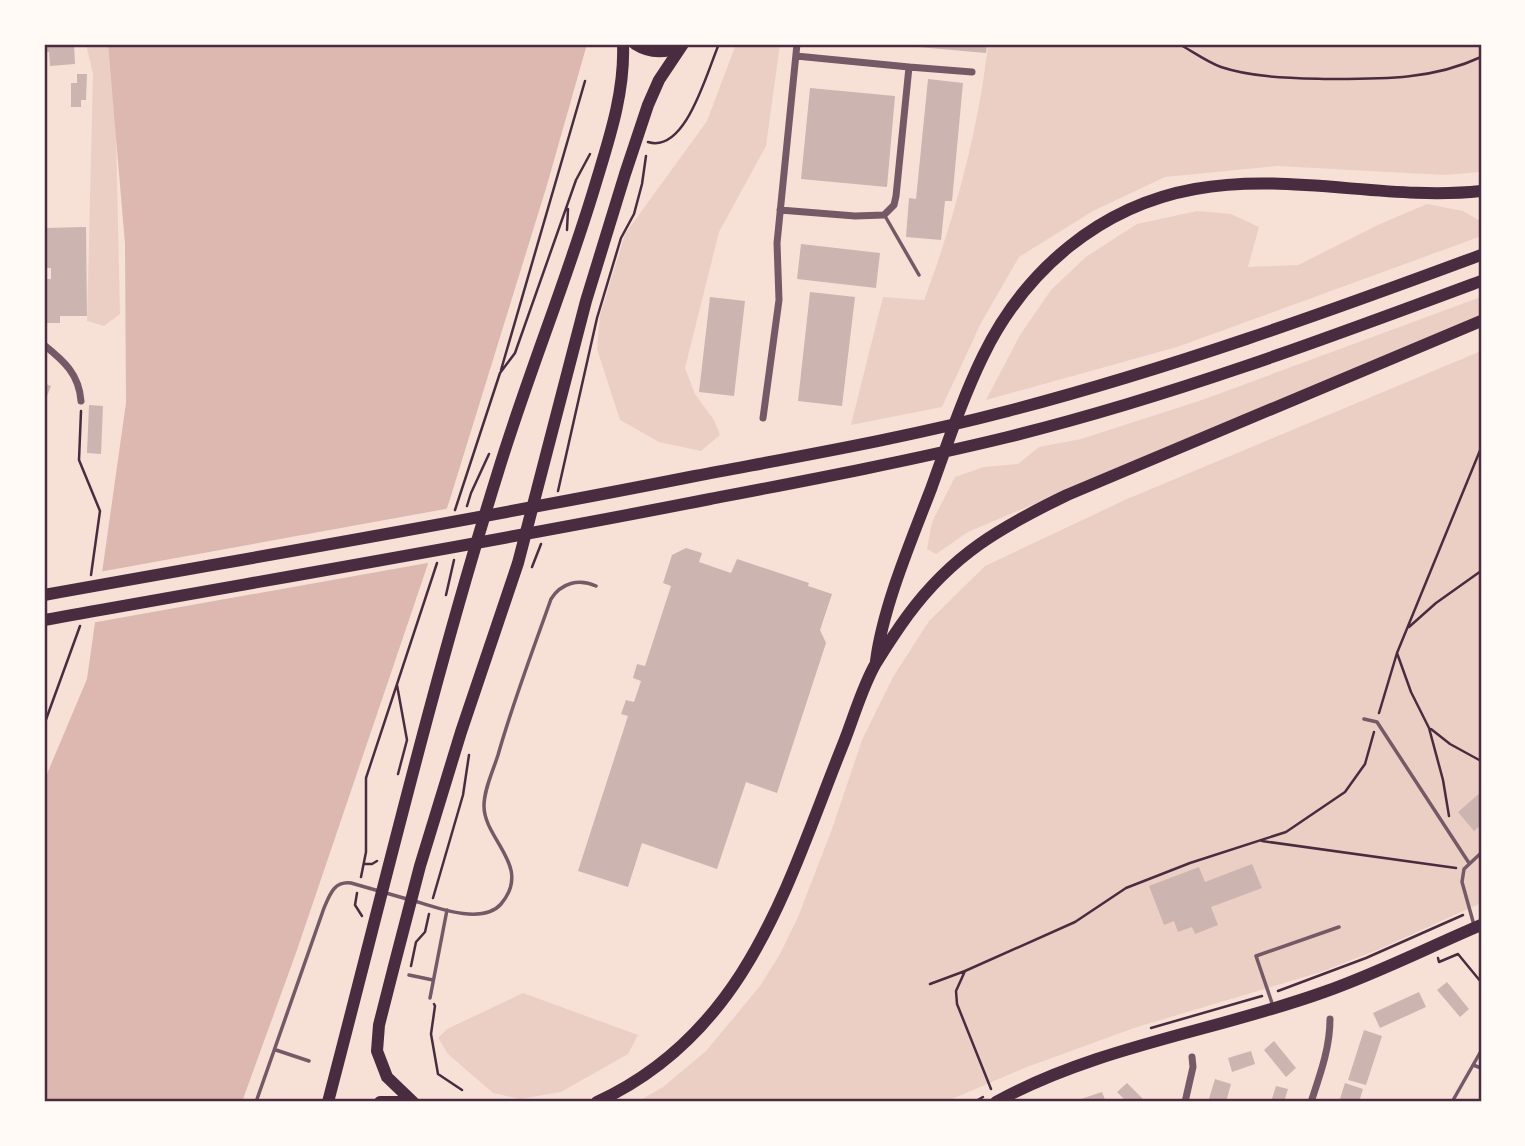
<svg xmlns="http://www.w3.org/2000/svg" width="1525" height="1146" font-family="Signika,sans-serif">
<rect width="100%" height="100%" fill="#f7e1d7"/>
<path fill="#ebcfc5" d="M86,44H108L116,132L120,314L104,326L87,321L93,74Z
M736,44H780L766,146L719,232L685,368L695,394L714,420L720,435L701,451L659,442L620,420L597,349L600,315L625,234L707,121Z
M988,44H1481V172L1444,175L1277,166L1165,177L1093,211L1019,257L981,323L942,407L851,425L883,297L924,300C954,221 979,128 988,44Z
M1427,204L1463,211L1480,221L1479,237L1177,347L986,400L1020,335L1051,290L1087,256L1137,224L1197,211L1231,214L1259,227L1248,267L1298,265L1380,224Z
M1478,298H1481V315L968,532L936,554L927,549L932,522L955,477L984,467L1018,464L1039,447L1081,439L1202,400Z
M1481,351V903L1380,949L1321,972L1134,1028L1027,1067L945,1102H637L663,1087L706,1051L760,986L780,954L798,917L832,829L862,740L893,677L929,621L985,566L1127,499Z
M523,993L638,1035L628,1054L561,1092L520,1099L493,1093L448,1054L438,1038L447,1029Z"/>
<path fill="#dcb8b0" d="M108,44H587L547,185L450,499L297,950L242,1102H44V781L87,679L126,403L125,244Z"/>
<path fill="#f7e1d7" d="M451,508L433,562L91,623L99,572Z"/>
<path fill="#ccb4b1" d="M44,44H74L75,64L50,66L49,52H44Z
M907,44H987L986,53L907,46Z
M77,74H87L86,100H81V107H71V83H77Z
M928,79L963,83L952,201H945L941,240L906,237L909,198L916,199Z
M810,88L895,96L887,187L801,179Z
M86,227L87,316H60V323H44V279H51V268H44V228Z
M801,244L880,253L876,288L797,279Z
M810,292L855,297L842,406L798,401Z
M710,297L745,301L734,396L699,392Z
M44,383L51,386L44,404Z
M89,405L103,406L101,454L87,453Z
M686,548L702,553L699,562L731,573L737,559L809,583L808,586L832,594L820,630L826,643L777,793L746,782L717,869L642,843L628,887L578,871L628,716L621,714L626,700L634,702L641,681L633,678L637,664L645,666L671,586L663,583L672,555Z
M1481,792V825L1474,831L1458,812Z
M1252,864L1262,888L1211,907L1218,925L1195,934L1192,927L1178,932L1174,921L1164,925L1149,886L1199,867L1205,882Z
M1447,982L1469,1009L1460,1017L1437,990Z
M1419,992L1426,1007L1380,1028L1373,1013Z
M1364,1030L1382,1036L1366,1085L1348,1080Z
M1274,1041L1296,1068L1286,1077L1264,1050Z
M1251,1051L1255,1064L1232,1072L1228,1058Z
M1215,1079L1231,1084L1226,1102H1208Z
M1127,1083L1146,1102H1127L1117,1092Z
M1345,1083L1363,1089L1359,1102H1339Z
M1276,1086L1288,1089L1284,1102H1271Z
M1102,1092L1106,1102H1079L1078,1100Z"/>
<g fill="none" stroke-linecap="round" stroke-linejoin="round">
<path stroke="#4a2c40" stroke-width="2.5" d="M1179,44C1192,51 1207,62 1221,67C1254,78 1294,78 1328,79C1381,79 1432,80 1481,57
M648,142C686,154 707,71 719,44
M567,230L568,209
M501,370L585,81
M81,411L79,460L100,511L91,575
M558,491L597,318L621,238L634,214L642,184L646,156
M467,506L471,493L489,454
M455,510L500,373L515,353L576,180L590,154
M532,567L541,544
M446,595L454,560
M1409,627L1436,603L1481,571
M1397,653L1411,692L1429,728L1443,780L1449,816
M397,685L407,740L398,774
M1379,713L1397,653L1481,448
M44,725L80,626
M1431,729L1450,744L1481,761
M1262,841L1456,868
M364,864H372L377,861
M361,877L366,852V778L437,563
M357,893L355,905L362,916
M433,898L463,795L469,755
M1438,958L1439,962L1458,954L1481,982
M411,966L416,942L425,932L429,914
M930,984L965,971
M1278,991L1366,958L1463,915
M434,1004L435,1006L431,1034L438,1074L462,1090
M1151,1028L1262,996
M991,1089L957,1004L956,991L965,971L1075,922L1126,888L1190,863L1286,832L1345,792L1365,764L1374,732
M974,1102L983,1097"/>
<path stroke="#755966" stroke-width="3.5" d="M885,216L919,275
M1364,719L1377,722L1469,863
M415,901C437,908 483,925 501,904C533,866 484,840 484,806C484,789 493,771 498,755C513,702 533,650 551,599C561,583 579,578 596,586
M1474,925L1462,882L1464,869L1481,853
M409,975L433,980
M430,998L447,910
M1273,1006L1256,956L1339,927
M276,1050L309,1061
M1473,1065L1481,1068
M256,1102L324,908C330,894 334,881 351,883L407,899
M1452,1102L1481,1051"/>
<path stroke="#755966" stroke-width="7" d="M909,67L972,72
M780,210L855,216L884,215L894,205L896,196L909,67L796,56
M44,345C64,361 79,374 81,401
M763,418L779,300L777,243L797,44
M1185,1102L1193,1067L1192,1057
M1311,1102C1320,1075 1330,1048 1330,1019"/>
<path stroke="#4a2c40" stroke-width="12" d="M635,44C651,54 666,54 683,44
M328,1102C383,892 433,680 498,472C527,377 565,285 594,189C608,142 625,94 623,44
M380,1102H413
M413,1102L387,1077L377,1051L379,1025L393,970L420,866L461,732L518,563L586,301L625,174L648,105L659,80L683,44
M996,1102C1098,1046 1216,1031 1324,992C1378,973 1429,947 1481,925"/>
<path stroke="#4a2c40" stroke-width="12" d="M44,595C261,556 479,519 695,476C800,456 905,438 1008,411C1169,369 1325,313 1481,255
M44,620C266,580 488,543 710,499C809,480 909,461 1008,437C1170,397 1325,339 1481,281
M876,661C883,607 911,541 931,489C947,445 962,399 983,356C1025,270 1100,206 1195,189C1290,172 1387,201 1481,191
M597,1102C749,1032 787,883 844,742C854,717 862,687 876,663C886,647 897,630 908,615C953,554 1001,527 1067,495L1481,321"/>
</g>
<rect width="1525" height="1146" fill="none" stroke="#fffaf5" stroke-width="91"/>
<rect x="46" y="46" width="1434" height="1054" fill="none" stroke="#4a2c40" stroke-width="2.5"/>
</svg>
